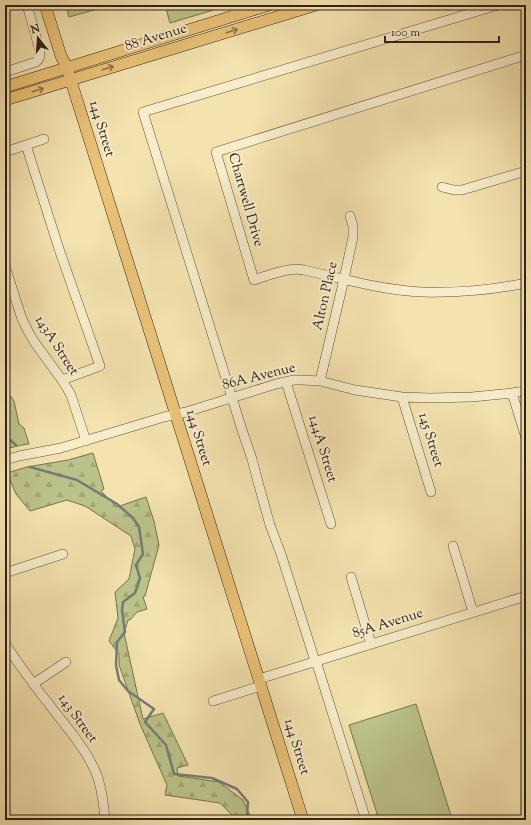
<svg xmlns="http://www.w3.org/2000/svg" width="531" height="825" font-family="'Sorts Mill Goudy',serif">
<defs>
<pattern id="forest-firs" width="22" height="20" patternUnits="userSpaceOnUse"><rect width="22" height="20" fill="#bcc38a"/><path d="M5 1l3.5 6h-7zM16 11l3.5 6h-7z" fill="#a2a776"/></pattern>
</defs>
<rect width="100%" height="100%" fill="#f4e3af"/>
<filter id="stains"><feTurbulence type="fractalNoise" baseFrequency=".005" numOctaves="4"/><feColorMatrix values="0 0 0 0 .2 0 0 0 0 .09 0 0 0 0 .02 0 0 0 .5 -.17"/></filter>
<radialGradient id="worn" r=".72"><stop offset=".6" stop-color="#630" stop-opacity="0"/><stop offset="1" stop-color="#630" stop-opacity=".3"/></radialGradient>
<path fill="url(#forest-firs)" stroke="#757252" d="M93,453L104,489L101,491L117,507L146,497L154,521L159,545L145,596L143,597L147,609L137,612L130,620H128L124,633L143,719L163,713L188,765L177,768L178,776L219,782L243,800L249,813L251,820H237L220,803L165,795L167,785L140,724L119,665V654L109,641L118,618L115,592L129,579L135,549L131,536L85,506L67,500L30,511L16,494L7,473L27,467L68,460Z"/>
<path fill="#bcc38a" stroke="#757252" d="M66,5H92L94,10L69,17Z
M165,5H227V6L170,23Z
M5,389L14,401L19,424L24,428L29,444L22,445L5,449Z
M416,704L452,819L379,820L349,725Z"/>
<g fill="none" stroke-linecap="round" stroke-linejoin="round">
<path stroke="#737d77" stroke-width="2.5" d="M5,436L16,445
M30,467L77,480L117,504L133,518L139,527L143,554L136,565L140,578L135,593L123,602L122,610L125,632L117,642L116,665L119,680L128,691L154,709L145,722L166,745L174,774L212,778L237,789L248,802L247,815L249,820"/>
<g stroke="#60523e" stroke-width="10">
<path id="minor" d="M234,5L237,15
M525,5L526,7
M526,55L216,152L254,280C270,275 287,267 304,270C343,279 382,290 422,292C457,293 492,290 526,283
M5,72L36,62C40,59 40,55 40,51L27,5
M26,145L44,139
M5,152L26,145L59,249L100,366L62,380
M442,187L454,190H462L526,171
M5,266L22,319L29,333L35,343L62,380L71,395L86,441
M320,381L344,279L353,237V226L350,216
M286,382L331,524
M512,393L526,438
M402,397L431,492
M5,460L19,456L61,448L164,417L186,412L276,384L294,380H302L320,381L355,390L402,397L430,398L472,397L512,393L526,391
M453,546L473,612
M5,573L63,554
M351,577L371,644
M5,643C21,669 40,693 59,717C73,735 90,755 98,778C102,792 104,806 105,820
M315,661L281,554L270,525L258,482L252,459L242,430L143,112L498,5
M316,661L366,820
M259,679L526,596
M33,684L66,662
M213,701L261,686"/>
</g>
<g stroke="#2e2119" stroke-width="12">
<path id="major" d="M45,5L61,56L66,65L303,820
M5,87L269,5
M5,100L316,5"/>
</g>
<use href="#minor" stroke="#f8edcb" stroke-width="9"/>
<use href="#major" stroke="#eac278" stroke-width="11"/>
</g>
<defs><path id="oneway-shaft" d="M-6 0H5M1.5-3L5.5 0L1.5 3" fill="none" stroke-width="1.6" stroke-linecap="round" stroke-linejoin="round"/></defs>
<g stroke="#8c7248">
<use href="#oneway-shaft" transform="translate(232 31) rotate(-17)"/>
<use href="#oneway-shaft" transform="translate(108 68) rotate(-17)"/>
<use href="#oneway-shaft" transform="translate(38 90) rotate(-17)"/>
</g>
<g text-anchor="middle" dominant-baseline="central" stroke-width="4" stroke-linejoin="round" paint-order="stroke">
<g font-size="14" fill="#2e2119" stroke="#f8edcb">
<text transform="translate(156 38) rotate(-17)">88 Avenue</text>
<text transform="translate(101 129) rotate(73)">144 Street</text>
<text transform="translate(245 200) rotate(74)">Chartwell Drive</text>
<text transform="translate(326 296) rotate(-77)">Alton Place</text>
<text transform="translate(56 346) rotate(57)">143A Street</text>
<text transform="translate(259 377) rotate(-14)">86A Avenue</text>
<text transform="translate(198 438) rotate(73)">144 Street</text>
<text transform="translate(430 440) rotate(73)">145 Street</text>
<text transform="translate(322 449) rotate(73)">144A Street</text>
<text transform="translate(388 624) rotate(-17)">85A Avenue</text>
<text transform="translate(77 719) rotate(54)">143 Street</text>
<text transform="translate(296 747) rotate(73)">144 Street</text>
</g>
</g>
<rect width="531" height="825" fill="none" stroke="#f4e3af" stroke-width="20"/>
<rect x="6" y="6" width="519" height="813" fill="none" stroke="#2e2119" stroke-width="2"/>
<rect x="10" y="10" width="511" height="805" fill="none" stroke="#2e2119"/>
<g transform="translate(38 38) rotate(343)" stroke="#f8edcb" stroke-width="3" paint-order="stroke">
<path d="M0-3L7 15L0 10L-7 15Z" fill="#2e2119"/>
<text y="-6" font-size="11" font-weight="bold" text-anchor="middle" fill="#2e2119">N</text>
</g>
<path d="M385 36v6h114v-6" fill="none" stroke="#2e2119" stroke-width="2"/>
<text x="391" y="36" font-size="12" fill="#2e2119" stroke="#f8edcb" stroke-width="3" paint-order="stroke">100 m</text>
<rect width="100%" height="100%" filter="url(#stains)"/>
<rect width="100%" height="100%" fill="url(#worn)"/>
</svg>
